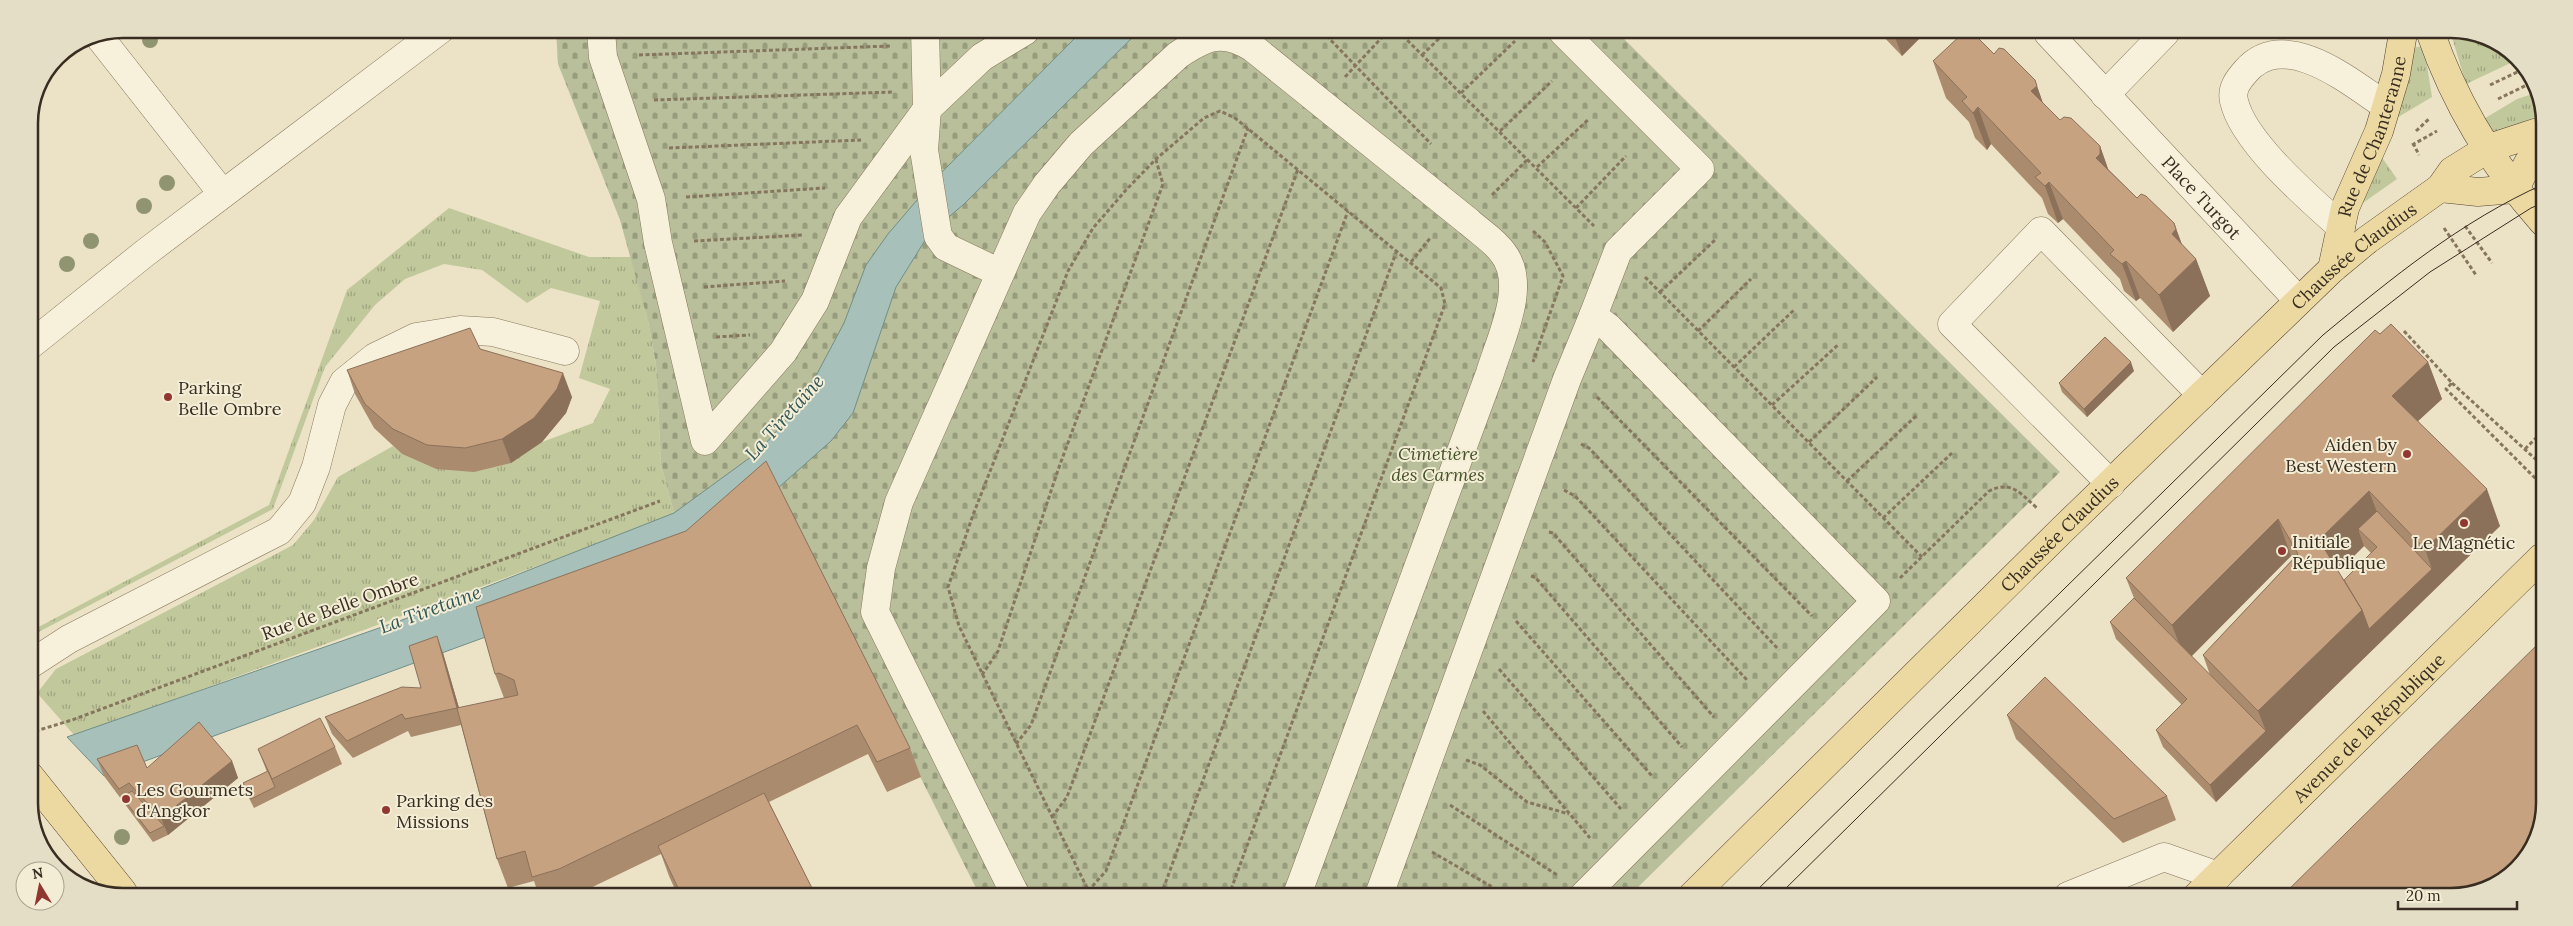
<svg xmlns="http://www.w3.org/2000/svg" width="2573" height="926" font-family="Lora,serif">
<defs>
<pattern id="grass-tufts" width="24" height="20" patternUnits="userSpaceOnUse" patternTransform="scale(1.25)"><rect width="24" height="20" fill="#c1c99c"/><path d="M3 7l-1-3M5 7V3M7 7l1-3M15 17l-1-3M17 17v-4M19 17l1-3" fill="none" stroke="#9ea47f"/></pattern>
<pattern id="cemetery-stones" width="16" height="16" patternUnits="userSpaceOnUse" patternTransform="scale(1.25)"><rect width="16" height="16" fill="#b8bf9a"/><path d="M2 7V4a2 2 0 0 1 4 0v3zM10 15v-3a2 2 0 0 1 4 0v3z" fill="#979c7d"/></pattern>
</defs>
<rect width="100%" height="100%" fill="#ece3c7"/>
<path fill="url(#grass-tufts)" d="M2451,34H2480L2517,60L2466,84Z
M2424,46L2432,97L2395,119L2411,48Z
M2535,93L2543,113L2493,137L2482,120L2517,99Z
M2381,156L2397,179L2360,205Z
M449,208L589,257H631L648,321L656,364L661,464L674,513L660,521L75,736L37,693L56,669L293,545L314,520L338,477L393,446L402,454L436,469L542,442L593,423L610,389L579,378L600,301L551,288L527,303L482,270L444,264L405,279L375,305L325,367L273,509L29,637V632L269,505L347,290Z"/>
<path fill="url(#cemetery-stones)" d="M556,30L1617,32L2060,472L1629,896L979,894L777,491L674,513L661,464L656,364L648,321L620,220L558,64Z"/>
<path fill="#a8c0ba" stroke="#6f8e88" d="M1082,31H1139L964,204L929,234L896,287L853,413L831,441L697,560L104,776L67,737L402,620L674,513L759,451L802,402L844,323L866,265L888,234L935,179Z"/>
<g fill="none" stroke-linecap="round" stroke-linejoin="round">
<g stroke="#86765e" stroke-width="29">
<g id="minor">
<path d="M601,30L603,57L651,199L658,243L705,441L783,352L815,301L848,217L927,109L982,57L1025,31"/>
<path d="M925,30L927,109L924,150L938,236L946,247L1000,273"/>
<path d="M1563,32L1700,169L1618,251L1593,316L1609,328L1876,601L1584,895"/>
<path id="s1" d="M2048,33L2298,300"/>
<path d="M97,34L222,193"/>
<path d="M2105,95L2165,33"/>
<path d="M2341,227C2310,199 2243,142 2234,101C2231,89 2238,80 2246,71C2285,27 2350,82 2386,106"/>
<path d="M29,346L145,253L441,29"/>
<path d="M2111,484L1952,324L2041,231L2202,395"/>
<path d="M29,665L69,639L279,531L302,503L316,467L332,405L344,382L375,357L416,337L460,330L493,332L565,351"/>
<path d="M1015,894L875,612L881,568L899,502L1027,213L1047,184L1081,144L1178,55C1206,36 1223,29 1253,48L1469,222C1480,232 1495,241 1503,253C1528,285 1500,339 1490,373L1297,895"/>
<path d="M1379,895L1567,379L1593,316"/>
<path d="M2068,896L2164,857L2218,876"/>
</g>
</g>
<g stroke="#544431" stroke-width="29">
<g id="major">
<path d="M2431,34C2455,103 2495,168 2543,222"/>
<path d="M2440,188L2478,192L2515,189"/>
<path d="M2515,189L2528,163L2544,145"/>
<path id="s2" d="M2332,269L2345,208L2379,131L2396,74L2403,33"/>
<path d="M29,775L123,892"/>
<path id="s3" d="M1692,896L2062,530L2332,269L2367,240L2440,188L2452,171L2489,148L2544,130"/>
<path id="s4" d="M2196,897L2541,558"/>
</g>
</g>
<path stroke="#86765e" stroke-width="3" stroke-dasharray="4 2.5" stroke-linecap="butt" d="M1322,31L1431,144
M1398,31L1594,226
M639,55L890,46
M1422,55L1447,31
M1345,77L1388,31
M2490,85L2526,68
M1461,93L1515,41
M2498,99L2531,83
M654,100L893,92
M1500,131L1552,81
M2416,131L2430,118
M2413,143L2419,155
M2412,145L2437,131
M669,148L861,140
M1537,167L1589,119
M1492,195L1528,159
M686,197L825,188
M1576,208L1626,156
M2465,226L2492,263
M2444,228L2476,275
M1533,231L1545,242L1563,276L1533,362
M694,241L803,235
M1411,262L1431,237
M1645,277L1922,557
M704,287L785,281
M1660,292L1716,239
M1698,331L1751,279
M2404,331L2452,383L2446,389L2542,485
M716,337L750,335
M1734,367L1794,310
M2452,383L2542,465
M1597,397L1812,616
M1772,405L1839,344
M1809,442L1877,377
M1581,444L1589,448L1779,650
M2525,449L2542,432
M1847,481L1917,415
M1564,490L1575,496L1748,681
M1883,518L1952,453
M1549,532L1553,533L1714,717
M1531,576L1535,577L1682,747
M1900,578L1989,491C2011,480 2020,493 2037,508
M1516,621L1652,776
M1499,669L1621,809
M982,675L998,651L1058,470L1163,184L1156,160
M1483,711L1590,838
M29,733L72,720L660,501
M1016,744L1031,725L1248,128
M1466,760L1480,765L1527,802L1569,814
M1450,805L1557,875
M1052,817L1067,797L1298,169
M1432,852L1506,895
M1088,891L1106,871L1348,211
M1090,894L959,626L948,587L973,515L1068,271L1093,228L1126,190L1156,159L1204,118L1220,111L1235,118L1441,288L1445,304L1229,895
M1161,895L1397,250"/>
<use href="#minor" stroke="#f7f0da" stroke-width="28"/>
<use href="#major" stroke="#ecd9a2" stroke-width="28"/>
<path stroke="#382d20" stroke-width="1" d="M1751,896L2323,335C2392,278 2461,221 2544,184
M1778,896L2334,347L2430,272L2531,208L2543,203"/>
</g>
<g fill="#909470">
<circle cx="150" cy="40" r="8"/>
<circle cx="167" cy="183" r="8"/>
<circle cx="144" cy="206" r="8"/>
<circle cx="91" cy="241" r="8"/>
<circle cx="67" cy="264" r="8"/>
<circle cx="122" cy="837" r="8"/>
</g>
<path fill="#ab8b6e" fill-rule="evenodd" d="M1879,32H1926L1902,56Z
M1994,54L2035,80L2043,104L2060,120L2100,146L2108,169L2137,198L2174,223L2182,245L2196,259L2210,296L2173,332L2140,298L2136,301L2124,291L2120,279L2063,219L2058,223L2048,214L2042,198L1991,144L1987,150L1975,138L1969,122L1946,98L1933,61Z
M2380,334L2428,362L2442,399L2418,421L2500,526L2216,802L2163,747L2156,730L2182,705L2116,639L2110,622L2134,598L2126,578ZM2364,546L2371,553L2344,580L2338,571ZM2291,556L2293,559L2203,655L2210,675L2191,656Z
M480,349L572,397L566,413L542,442L511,463L474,472L436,469L402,454L374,428L355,394L347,370Z
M2134,371L2087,417L2062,392L2059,383Z
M686,531L910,748L921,777L887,792L868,754L769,802L815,894H677L669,876L661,854L580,893H538L534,881L508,888L497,859L461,725L411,737L408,731L353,758L332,734L325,717L421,688L443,653L459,708L504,698L495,674Z
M2007,715L2167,796L2176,820L2123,843L2016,739Z
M335,747L342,764L254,808L246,792L243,783L267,772L258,749Z
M97,759L147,768L232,761L238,778L168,835L153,842L104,776Z"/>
<path fill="#8b715a" d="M1893,32H1926L1902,56Z
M2037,86L2050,123L2031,91Z
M1978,107L1991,144L1987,150L1973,113Z
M2100,146L2113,183L2096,158Z
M2049,182L2063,219L2058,223L2045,186Z
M2174,223L2190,266L2196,259L2210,296L2173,332L2159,295Z
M2126,261L2140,298L2136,301L2122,264Z
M2131,362L2134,371L2087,417L2084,409Z
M2428,362L2442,399L2405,433L2392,396Z
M563,373L572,397L566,413L542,442L511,463L502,439Z
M2487,489L2500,526L2216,802L2210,785L2266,731L2258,711L2362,610L2432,569L2425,549Z
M2369,491L2383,528L2358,529L2364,546L2333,577L2319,540Z
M2278,519L2291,556L2186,662L2172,625Z
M437,636L443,653L464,725L457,708Z
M232,761L238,778L168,835L161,818Z"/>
<path fill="#c7a280" stroke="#8b715a" d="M1963,33H1973L1994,54L1999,48L2004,49L2035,80L2037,86L2031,91L2060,120L2064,117L2071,118L2100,146V154L2096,158L2137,198L2141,194L2146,196L2174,223L2176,229L2172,234L2196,259L2159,295L2126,261L2122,264L2110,254L2114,250L2049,182L2045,186L2035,177L2041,173L1978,107L1973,113L1962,101L1967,97L1933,61Z
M2391,324L2428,362L2392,396L2487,489L2425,549L2369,491L2319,540L2362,610L2258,711L2203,655L2298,554L2278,519L2172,625L2126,578L2375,330L2380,334Z
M470,328L480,349L563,373L557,389L534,418L502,439L465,448L427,445L393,429L365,404L347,370Z
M2105,337L2131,362L2084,409L2059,383Z
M766,461L910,748L877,762L857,725L559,869L532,877L525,851L497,859L457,708L518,695L514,680L499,673L495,674L476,607L686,531Z
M2377,511L2432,569L2369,629L2362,610L2344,580L2377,547L2358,529Z
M2134,598L2266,731L2210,785L2156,730L2187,699L2110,622Z
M437,636L457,708L405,719L402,714L347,741L325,717L402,687L421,688L409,646Z
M2541,641L2539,833L2507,878L2451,897H2281Z
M2045,677L2167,796L2114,819L2007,715Z
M320,718L335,747L272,779L258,749Z
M199,722L232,761L161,818L129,783L119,789L97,759L137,745L147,768Z
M268,771L275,787L251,799L243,783Z
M132,791L164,826L150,833L122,797Z
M764,793L815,894H681L658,846Z"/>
<g fill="#913731" stroke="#f4edd6" stroke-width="2">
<circle cx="168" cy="397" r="5"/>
<circle cx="2407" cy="454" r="5"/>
<circle cx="2464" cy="523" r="5"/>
<circle cx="2282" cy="551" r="5"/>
<circle cx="126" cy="799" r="5"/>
<circle cx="386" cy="810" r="5"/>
</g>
<g text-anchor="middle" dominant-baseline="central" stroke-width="4" stroke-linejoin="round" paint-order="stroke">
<g font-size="18" fill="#382d20" stroke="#f4edd6">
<text stroke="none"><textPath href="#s2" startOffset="139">Rue de Chanteranne</textPath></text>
<text stroke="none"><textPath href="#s1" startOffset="225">Place Turgot</textPath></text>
<text stroke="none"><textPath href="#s3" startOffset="921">Chaussée Claudius</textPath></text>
<text stroke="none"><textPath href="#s3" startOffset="516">Chaussée Claudius</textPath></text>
<text transform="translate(340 606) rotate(-20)">Rue de Belle Ombre</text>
<text stroke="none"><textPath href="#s4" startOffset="242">Avenue de la République</textPath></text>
</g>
<g font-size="18" fill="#382d20" stroke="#f4edd6" text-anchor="start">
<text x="178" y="387">Parking<tspan x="178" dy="21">Belle Ombre</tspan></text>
<text x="2397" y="444" text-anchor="end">Aiden by<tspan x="2397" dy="21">Best Western</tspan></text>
<text x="2292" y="541">Initiale<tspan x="2292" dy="21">République</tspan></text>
<text x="2464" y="542" text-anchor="middle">Le Magnétic</text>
<text x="136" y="789">Les Gourmets<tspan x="136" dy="21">d'Angkor</tspan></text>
<text x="396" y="800">Parking des<tspan x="396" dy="21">Missions</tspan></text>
</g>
<g font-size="18" font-style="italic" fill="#455328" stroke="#f4edd6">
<text x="1438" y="453">Cimetière<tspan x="1438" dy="21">des Carmes</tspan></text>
</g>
<g font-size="19" font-style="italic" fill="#315656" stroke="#f4edd6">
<text transform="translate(784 417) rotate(-48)">La Tiretaine</text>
<text transform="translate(430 609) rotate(-20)">La Tiretaine</text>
</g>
</g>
<path d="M0 0H2573V926H0ZM123 38H2451A85 85 0 0 1 2536 123V803A85 85 0 0 1 2451 888H123A85 85 0 0 1 38 803V123A85 85 0 0 1 123 38Z" fill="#e5dec7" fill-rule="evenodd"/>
<path fill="none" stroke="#382d20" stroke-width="2.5" d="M123 38H2451A85 85 0 0 1 2536 123V803A85 85 0 0 1 2451 888H123A85 85 0 0 1 38 803V123A85 85 0 0 1 123 38Z"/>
<g transform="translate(40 886) rotate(350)"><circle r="24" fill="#f4edd6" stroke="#a9a08d"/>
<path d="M0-4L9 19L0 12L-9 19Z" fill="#913731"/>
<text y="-8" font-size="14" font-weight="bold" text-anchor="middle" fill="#382d20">N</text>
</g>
<path d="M2398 901v8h119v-8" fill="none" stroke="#382d20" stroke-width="2.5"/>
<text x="2406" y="901" font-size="15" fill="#382d20" stroke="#f4edd6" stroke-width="4" paint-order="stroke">20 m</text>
</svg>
